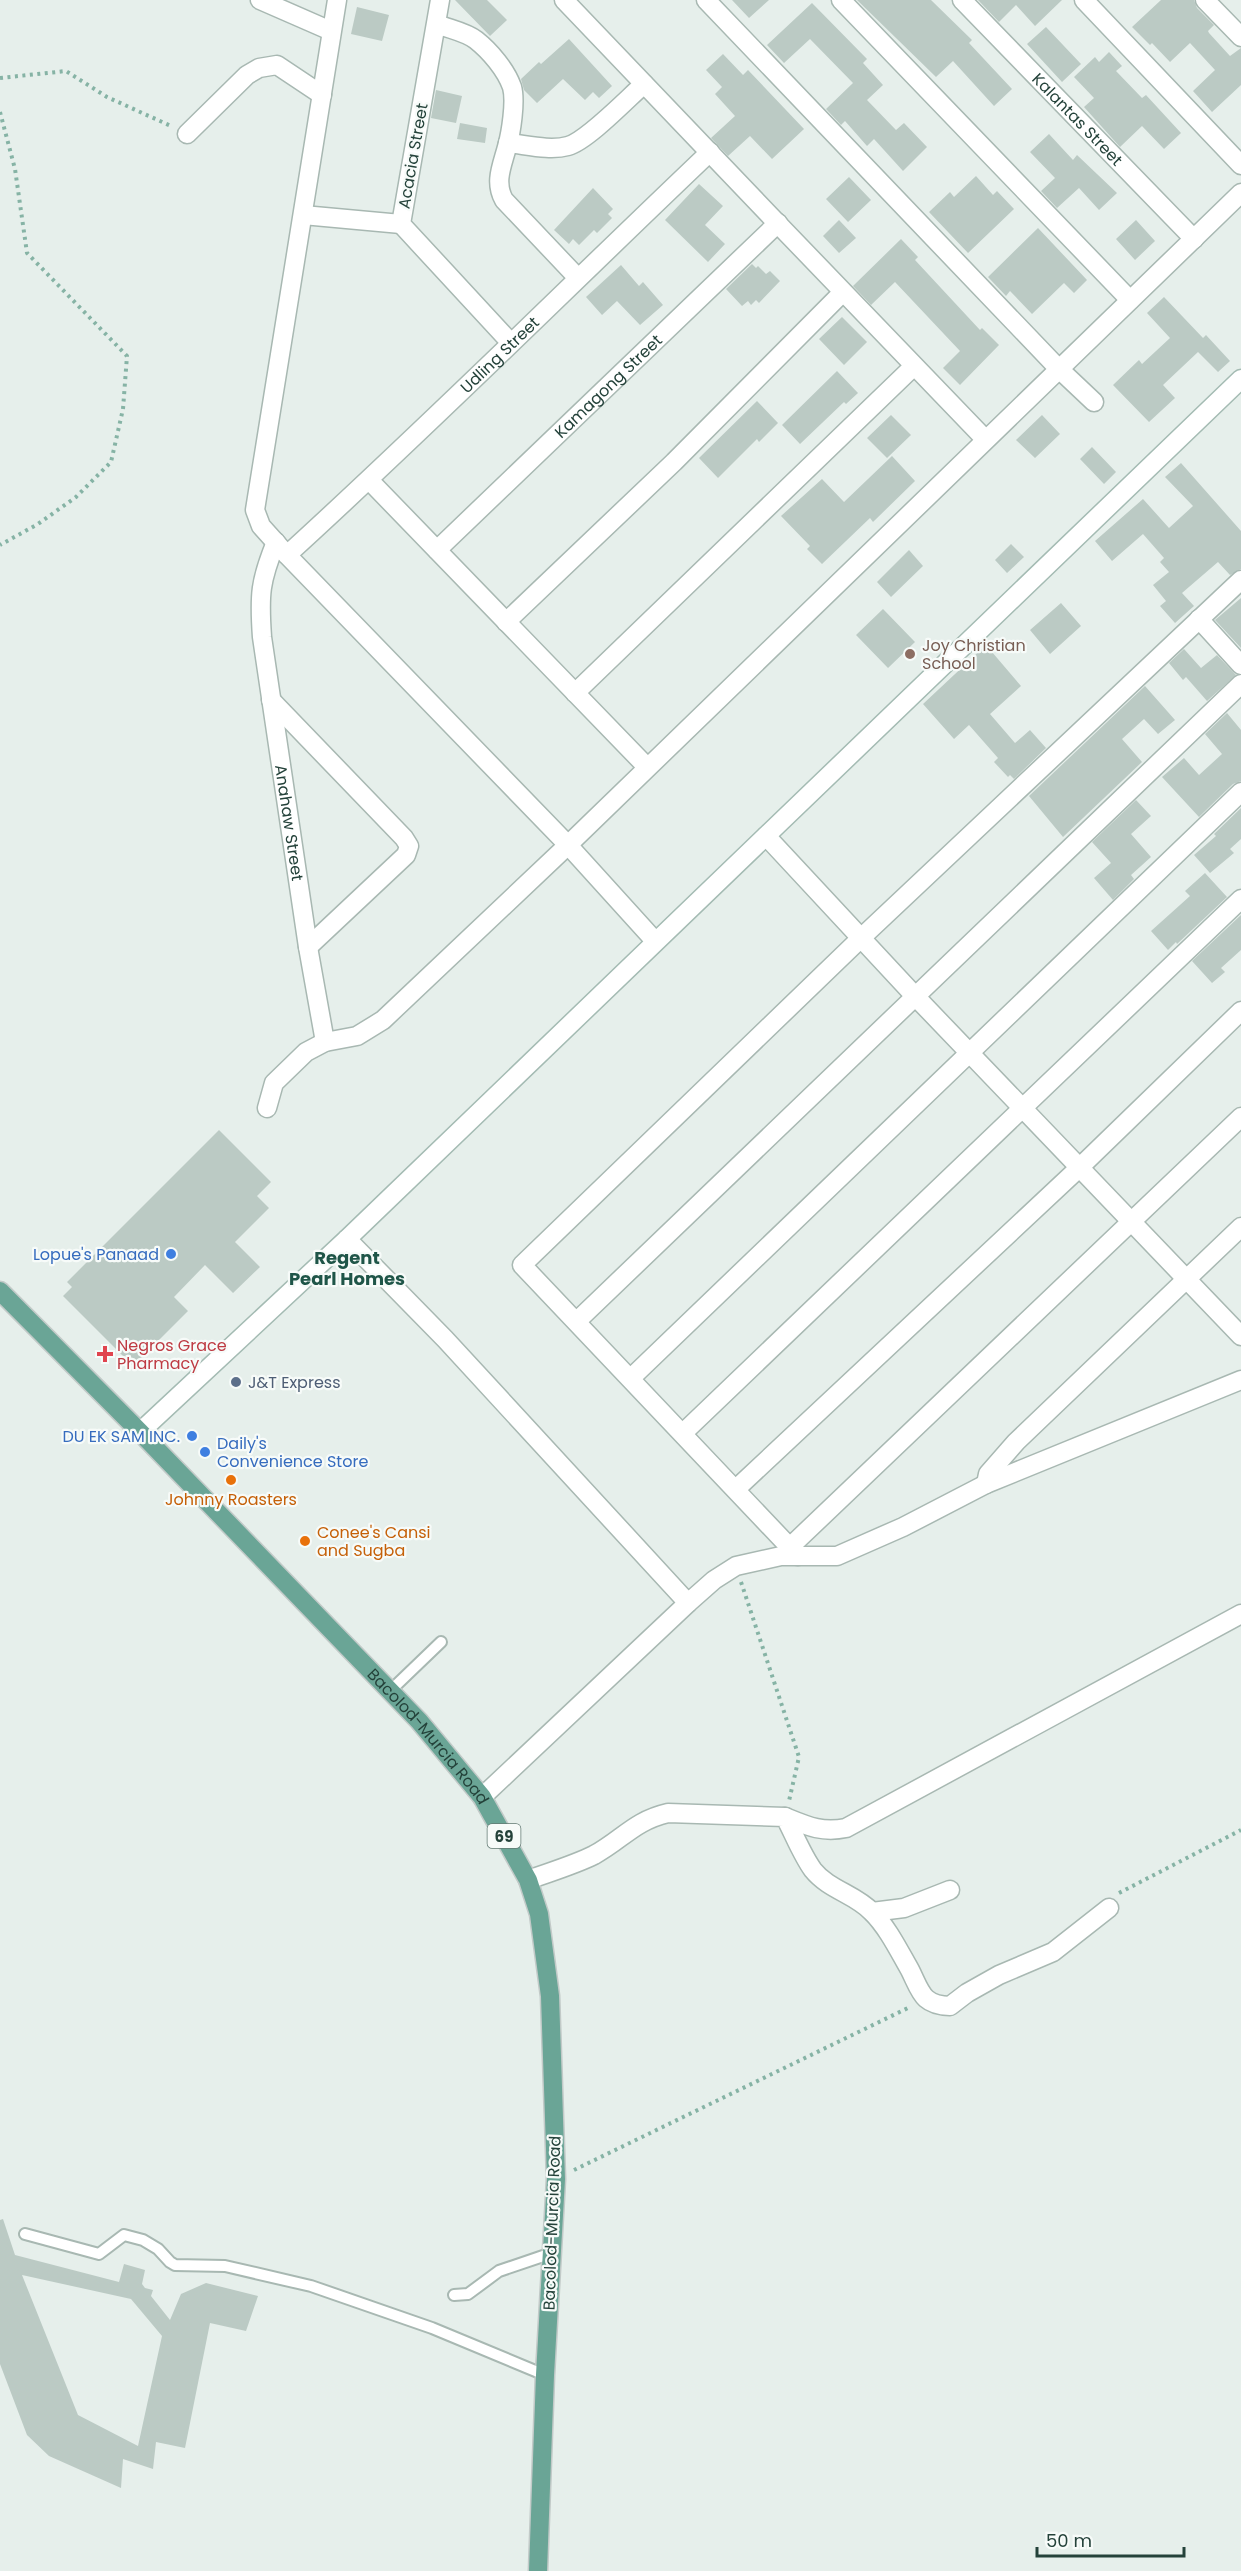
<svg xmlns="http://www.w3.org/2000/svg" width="1241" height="2571" font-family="Poppins,sans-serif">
<rect width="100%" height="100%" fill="#e6efeb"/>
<path fill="#bbcac4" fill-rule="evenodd" d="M455,0H487L507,20L490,36Z
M732,0H769L749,18Z
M857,0H931L972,40L969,43L1012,89L994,106L953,61L936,77Z
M978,0H1062L1035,26L1016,5L999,22Z
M1161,0H1194L1197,8L1214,25L1208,31L1209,33L1230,56L1241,48V85L1212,112L1193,91L1215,70L1190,43L1170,62L1152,43L1150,45L1132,27Z
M812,3L867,59L863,63L883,85L867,100L896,130L904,123L927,147L903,171L874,139L867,146L845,121L841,125L826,109L853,83L810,39L784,63L767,45Z
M357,7L389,15L382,41L351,34Z
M1046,27L1081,64L1062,82L1027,44Z
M569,39L612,86L599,98L593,92L585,100L563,79L537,103L524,90L521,79L539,62L541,64Z
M1109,52L1122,66L1116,71L1142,98L1146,95L1181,133L1164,149L1142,126L1120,147L1084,107L1094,98L1074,77L1095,57L1099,62Z
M723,54L743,75L748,70L804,129L772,159L750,136L728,156L711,138L735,116L715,94L722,87L706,70Z
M436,90L462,96L456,123L431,118Z
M460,123L487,128L485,143L457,139Z
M1049,134L1073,160L1077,155L1117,193L1099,210L1079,188L1057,208L1041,191L1055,178L1030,152Z
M976,176L993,195L997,191L1014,209L968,253L929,212L950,192L954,197Z
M849,177L871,200L848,222L826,199Z
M699,184L723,206L705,225L725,244L708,262L665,220Z
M593,188L613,209L608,214L612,218L597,233L594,230L579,245L573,239L569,244L554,230Z
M839,220L856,238L839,253L823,236Z
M1136,220L1155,241L1135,260L1116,239Z
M1038,228L1087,280L1074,293L1064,283L1032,314L1010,291L1006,296L988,277Z
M901,239L918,257L915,260L980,330L982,328L999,345L960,385L943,368L960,351L895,282L871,305L853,286Z
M752,264L756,268L758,266L766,274L770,271L780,281L759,303L756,300L751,305L748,301L742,306L726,289Z
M621,265L639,286L643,282L663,305L640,325L617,301L602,315L586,297Z
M1164,297L1203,338L1206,335L1230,361L1218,372L1198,352L1163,385L1175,398L1149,422L1113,385L1139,360L1142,364L1170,338L1147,313Z
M842,317L867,342L844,365L819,339Z
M837,371L858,393L846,404L844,402L800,444L782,425Z
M757,401L778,423L759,442L757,439L718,478L699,458Z
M891,415L911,435L887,458L867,438Z
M1042,415L1060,434L1035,458L1016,440Z
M1092,447L1116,472L1104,484L1080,459Z
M892,456L915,481L873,522L870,518L822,564L807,549L810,546L781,516L822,479L844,502Z
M1181,463L1241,531V569L1230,575L1218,562L1182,593L1194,606L1175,623L1160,606L1166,601L1153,585L1169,572L1160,562L1164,558L1143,534L1112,561L1095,541L1143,499L1169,528L1193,506L1165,477Z
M1011,544L1024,557L1007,573L995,560Z
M909,550L923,566L891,597L877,582Z
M1241,598V648L1215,620Z
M1061,603L1081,626L1050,654L1030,630Z
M883,609L915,642L888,668L856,635Z
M986,645L1021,686L990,714L1015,743L1030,730L1046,748L1014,779L1010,775L1008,777L994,762L998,758L969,725L954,739L923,704Z
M1184,649L1201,668L1217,655L1236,675L1207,701L1186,677L1183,680L1169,663Z
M1145,686L1175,720L1158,734L1144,719L1122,739L1142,762L1063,837L1029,796Z
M1227,713L1241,730V781L1233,784L1199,817L1162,777L1184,758L1199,775L1222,754L1205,734Z
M1136,800L1151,816L1131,834L1151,857L1131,875L1134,879L1113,900L1094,878L1111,863L1092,842Z
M1241,808V839L1230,849L1234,853L1210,873L1194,855L1216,836L1214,834Z
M1205,873L1227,897L1177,944L1176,942L1168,950L1151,931L1190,896L1185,891Z
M1241,915V950L1221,968L1225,972L1212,983L1192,961Z
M219,1130L271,1182L257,1196L269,1208L235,1242L260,1267L233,1293L205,1265L174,1297L188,1311L133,1366L63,1296L72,1287L67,1282Z
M3,2219L15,2255L119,2282L124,2264L145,2270L142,2284L145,2288L153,2290L151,2296L170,2320L181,2294L206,2283L258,2296L246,2331L210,2323L185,2448L156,2442L153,2469L123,2459L121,2488L49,2456L27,2435L0,2364V2220ZM22,2275L131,2299L162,2336L138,2446L78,2415Z"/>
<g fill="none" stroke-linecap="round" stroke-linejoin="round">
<g stroke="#a8b8b2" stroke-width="14">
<path id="lane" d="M390,1691L441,1642
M25,2234L99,2254L124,2235L143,2240L158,2249L170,2262L175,2265L225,2266L311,2286L432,2328L545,2375
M454,2295L468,2294L499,2271L552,2253"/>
</g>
<g stroke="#a8b8b2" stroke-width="21">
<g id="street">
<path d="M260,0L331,31"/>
<path d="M337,0L255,510L261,526L287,555L568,845L655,941"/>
<path d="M440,0L401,224L510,342"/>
<path d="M564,0C704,147 844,293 985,439"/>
<path d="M706,0L1058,368L1094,402"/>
<path d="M841,0L1130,300"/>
<path id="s1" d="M962,0L1194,239"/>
<path d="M1084,0L1241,165"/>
<path d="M1205,0L1241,37"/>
<path d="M437,24C449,29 466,32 476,40C490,51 506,70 512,87C516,101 511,133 507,147C502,166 494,182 504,200L577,277"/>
<path d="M187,134L247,75L259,68L277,65L322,95"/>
<path d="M508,143C527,145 550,151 568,146C587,141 628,98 644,84"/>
<path d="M303,215L401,224"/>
<path d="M369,480L647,767"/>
<path id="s2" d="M276,542C260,581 259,595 262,637L308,947L325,1042"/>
<path id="s3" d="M437,550L778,223"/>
<path id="s4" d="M287,555C431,424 569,286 710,152"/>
<path d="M1199,619L1241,665"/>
<path d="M506,622L674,462L842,293"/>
<path d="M575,693L914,366"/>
<path d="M271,700L404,838L409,846L406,855L308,947"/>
<path d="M766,836L914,995L1241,1336"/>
<path d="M267,1108L274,1083L306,1052L325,1042L357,1036L383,1020L568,845L1241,193"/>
<path d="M347,1239L445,1339L688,1603"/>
<path d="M577,1321L1241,684"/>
<path d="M631,1378L1241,792"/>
<path d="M683,1433L1241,899"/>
<path d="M986,1484L988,1474L1016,1442L1241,1227"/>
<path d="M736,1489L1079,1168L1241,1011"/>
<path d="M791,1546L1241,1117"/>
<path d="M798,1556L522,1265L861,938L1241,580"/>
<path d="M482,1797L688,1603L714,1580L736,1566L781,1556H837L903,1527L986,1484L1241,1380"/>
<path d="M785,1817C807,1826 822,1833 846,1828L1241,1614"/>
<path d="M528,1880C550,1872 574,1865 594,1855C623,1839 634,1821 668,1813L785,1817C794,1834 802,1855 813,1870C829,1890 855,1894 872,1912C888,1928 899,1951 910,1970C921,1992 922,2005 950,2006L967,1993L999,1975L1053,1952L1109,1908"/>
<path d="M872,1912L904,1908L950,1890"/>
</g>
</g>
<g stroke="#a4bbb3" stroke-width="21">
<path id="secondary" d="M140,1432L347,1239L1241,379"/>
</g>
<g stroke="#c2cac8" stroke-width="21">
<g id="primary">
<path id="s5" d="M0,1291L140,1432L419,1721L482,1797L528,1880L539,1914L550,1996L556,2179L545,2375L538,2571"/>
</g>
</g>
<path stroke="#86b3a5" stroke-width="4" stroke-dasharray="3 4.5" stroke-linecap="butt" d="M0,78L66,71L107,97L171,126
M0,112L15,169L27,253L127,356L123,409L111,462L76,497L38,524L0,545
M741,1582L799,1757L789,1801
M1119,1893L1241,1830
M574,2170L910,2007"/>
<use href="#lane" stroke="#fff" stroke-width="10"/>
<use href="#street" stroke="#fff" stroke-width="18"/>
<use href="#secondary" stroke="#fff" stroke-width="18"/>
<use href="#primary" stroke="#6aa596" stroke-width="18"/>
</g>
<circle fill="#8d6e63" stroke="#f7fbf9" stroke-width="2" cx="910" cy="654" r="6"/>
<g fill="#3f7fe0" stroke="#f7fbf9" stroke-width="2">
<circle cx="171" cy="1254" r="6"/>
<circle cx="192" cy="1436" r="6"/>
<circle cx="205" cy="1452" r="6"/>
</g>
<path fill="#e0444e" stroke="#f7fbf9" stroke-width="2" d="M102 1345h6v6h6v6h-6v6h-6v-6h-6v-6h6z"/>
<circle fill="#5c6f8a" stroke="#f7fbf9" stroke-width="2" cx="236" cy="1382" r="6"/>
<g fill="#e8710a" stroke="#f7fbf9" stroke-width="2">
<circle cx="231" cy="1480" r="6"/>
<circle cx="305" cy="1541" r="6"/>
</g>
<g text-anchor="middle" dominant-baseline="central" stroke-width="4.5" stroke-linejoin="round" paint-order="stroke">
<rect fill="#f7fbf9" stroke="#637a73" stroke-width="1.5" x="487.5" y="1824" width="33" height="24" rx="4.5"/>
<g font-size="15" font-weight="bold" fill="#24423a">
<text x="504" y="1836">69</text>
</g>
<g font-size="16" fill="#24423a" stroke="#f7fbf9">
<text stroke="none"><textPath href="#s1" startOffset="166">Kalantas Street</textPath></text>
<text transform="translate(413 156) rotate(-80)">Acacia Street</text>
<text stroke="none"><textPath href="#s4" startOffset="292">Udling Street</textPath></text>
<text stroke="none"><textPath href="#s3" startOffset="237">Kamagong Street</textPath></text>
<text stroke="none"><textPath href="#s2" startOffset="285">Anahaw Street</textPath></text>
<text stroke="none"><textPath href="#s5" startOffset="618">Bacolod-Murcia Road</textPath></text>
<text transform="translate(552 2223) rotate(-88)">Bacolod-Murcia Road</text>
</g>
<g font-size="16" fill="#785e54" stroke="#f7fbf9" text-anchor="start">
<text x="922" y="645">Joy Christian<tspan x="922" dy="18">School</tspan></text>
</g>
<g font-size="16" fill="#366cbe" stroke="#f7fbf9" text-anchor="end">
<text x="159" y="1254">Lopue's Panaad</text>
<text x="180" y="1436">DU EK SAM INC.</text>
<text x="217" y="1443" text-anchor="start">Daily's<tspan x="217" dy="18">Convenience Store</tspan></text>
</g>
<g font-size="16" fill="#be3a42" stroke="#f7fbf9" text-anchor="start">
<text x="117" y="1345">Negros Grace<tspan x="117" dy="18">Pharmacy</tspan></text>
</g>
<g font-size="16" fill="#4e5e75" stroke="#f7fbf9" text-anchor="start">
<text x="248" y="1382">J&amp;T Express</text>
</g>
<g font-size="16" fill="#c56008" stroke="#f7fbf9">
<text x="231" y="1499">Johnny Roasters</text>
<text x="317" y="1532" text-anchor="start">Conee's Cansi<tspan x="317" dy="18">and Sugba</tspan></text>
</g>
<g font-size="18" font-weight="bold" fill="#1f5548" stroke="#f7fbf9">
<text x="347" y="1257">Regent<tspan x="347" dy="21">Pearl Homes</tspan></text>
</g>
</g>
<path d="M1037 2547v9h147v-9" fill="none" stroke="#24423a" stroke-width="3"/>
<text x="1046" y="2547" font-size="18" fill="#24423a" stroke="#f7fbf9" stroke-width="4.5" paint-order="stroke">50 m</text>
</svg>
